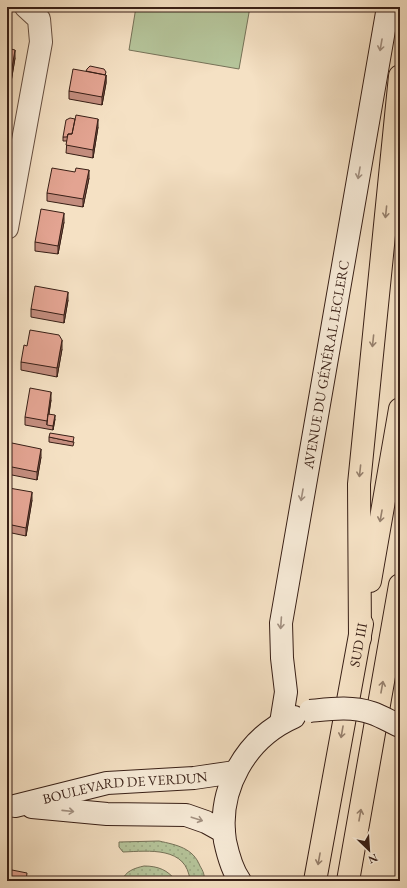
<svg xmlns="http://www.w3.org/2000/svg" width="407" height="888" font-family="'EB Garamond',serif">
<defs>
<pattern id="grass-dots" width="8" height="8" patternUnits="userSpaceOnUse"><rect width="8" height="8" fill="#b5c49a"/><path d="M2 2h.1M6 6h.1" fill="none" stroke="#9ca884" stroke-width="1.8" stroke-linecap="round"/></pattern>
</defs>
<rect width="100%" height="100%" fill="#f5e1c4"/>
<filter id="stains"><feTurbulence type="fractalNoise" baseFrequency=".005" numOctaves="4"/><feColorMatrix values="0 0 0 0 .2 0 0 0 0 .09 0 0 0 0 .02 0 0 0 .5 -.17"/></filter>
<radialGradient id="worn" r=".72"><stop offset=".6" stop-color="#630" stop-opacity="0"/><stop offset="1" stop-color="#630" stop-opacity=".3"/></radialGradient>
<path fill="url(#grass-dots)" stroke="#767258" d="M159,841C177,845 193,848 200,866C203,871 205,875 204,881H190C187,846 149,851 123,852L119,847V842Z
M144,866C158,866 168,870 176,881H122C125,871 135,868 144,866Z"/>
<path fill="#b5c49a" stroke="#767258" d="M136,7H250L239,69L129,50Z"/>
<g fill="none" stroke-linecap="round" stroke-linejoin="round">
<g stroke="#675042" stroke-width="24">
<path id="street" d="M7,228L41,42L39,19L26,7"/>
</g>
<g stroke="#381f16" stroke-width="24">
<g id="secondary">
<path id="s1" d="M281,723L286,692L282,658L281,623L388,7"/>
<path id="s2" d="M15,806L107,783L194,778L235,772"/>
<path d="M32,807L107,814L186,815L206,822L224,832"/>
<path d="M240,881C232,870 228,855 225,841C217,789 246,738 294,717"/>
</g>
</g>
<g stroke="#381f16" stroke-width="24">
<g id="highway">
<path d="M370,581L400,409"/>
<path d="M360,638L359,484L400,76"/>
<path id="s3" d="M315,881L362,624"/>
<path d="M348,881L400,585"/>
</g>
</g>
<use href="#street" stroke="#f8ecd9" stroke-width="22"/>
<use href="#secondary" stroke="#f8ecd9" stroke-width="22"/>
<use href="#highway" stroke="#f5e1c4" stroke-width="22"/>
<g stroke="#381f16" stroke-width="24" stroke-linecap="butt">
<path id="secondary-bridge" d="M310,711C331,709 351,706 372,713C381,716 391,722 400,726"/>
</g>
<use href="#secondary-bridge" stroke="#f8ecd9" stroke-width="22"/>
</g>
<path fill="#c38d7e" stroke="#381f16" d="M7,48L15,58L10,88H7Z
M106,75V83L102,105L69,99V91Z
M98,127L93,158L66,153L67,141H63V137Z
M89,178L83,207L47,201V193Z
M64,222L58,254L35,251V242Z
M68,300L64,323L31,317V309Z
M62,349L57,377L21,370V362Z
M51,400L49,414L55,419L53,430L25,425V417Z
M49,437L74,442L73,446L49,442Z
M7,442L41,457L37,480L7,474Z
M7,498L32,500L26,536L7,532Z"/>
<path fill="#9f7366" stroke="#381f16" d="M15,50V58L10,88V80Z
M106,75V83L102,105V97Z
M98,119V127L93,158V150Z
M89,170V178L83,207V199Z
M64,213V222L58,254V246Z
M68,292V300L64,323V315Z
M62,340V349L57,377V368Z
M51,392V400L47,425V421Z
M55,415V419L53,430V426Z
M41,449V457L37,480V472Z
M32,492V500L26,536V528Z
M9,559V567L7,568V560Z
M10,577V585L7,587V579Z"/>
<path fill="#e3a492" stroke="#381f16" d="M7,48L15,50L10,80L7,79Z
M90,66L104,69L106,72L105,75L86,71L87,69Z
M73,69L106,75L102,97L69,91Z
M76,115L98,119L93,150L66,145L68,134H72Z
M70,118L75,119L72,134H68L67,137H63L66,120Z
M52,168L75,172L76,168L89,170L83,199L47,193Z
M41,209L64,213L58,246L35,242Z
M35,286L68,292L64,315L31,309Z
M30,330L59,335L62,340L57,368L21,362L24,345L27,346Z
M30,388L51,392L47,421L25,417Z
M48,414L55,415L53,426L47,425Z
M50,433L74,437L73,442L49,437Z
M7,442L41,449L37,472L7,466Z
M9,488L32,492L26,528L7,524V498Z
M7,554L9,559L7,560Z
M7,571L10,577L7,579Z
M7,869L27,873L26,881H7Z"/>
<defs><path id="oneway-shaft" d="M-6 0H5M1.5-3L5.5 0L1.5 3" fill="none" stroke-width="1.6" stroke-linecap="round" stroke-linejoin="round"/></defs>
<g stroke="#a29081">
<use href="#oneway-shaft" transform="translate(381 45) rotate(100)"/>
<use href="#oneway-shaft" transform="translate(359 173) rotate(100)"/>
<use href="#oneway-shaft" transform="translate(302 495) rotate(100)"/>
<use href="#oneway-shaft" transform="translate(281 623) rotate(94)"/>
<use href="#oneway-shaft" transform="translate(68 811) rotate(6)"/>
<use href="#oneway-shaft" transform="translate(197 819) rotate(18)"/>
</g>
<g stroke="#96806d">
<use href="#oneway-shaft" transform="translate(386 212) rotate(96)"/>
<use href="#oneway-shaft" transform="translate(373 341) rotate(96)"/>
<use href="#oneway-shaft" transform="translate(360 471) rotate(96)"/>
<use href="#oneway-shaft" transform="translate(381 516) rotate(100)"/>
<use href="#oneway-shaft" transform="translate(382 687) rotate(-80)"/>
<use href="#oneway-shaft" transform="translate(342 732) rotate(100)"/>
<use href="#oneway-shaft" transform="translate(360 815) rotate(-80)"/>
<use href="#oneway-shaft" transform="translate(319 859) rotate(100)"/>
</g>
<g text-anchor="middle" dominant-baseline="central" stroke-width="4" stroke-linejoin="round" paint-order="stroke">
<g font-size="14" fill="#381f16" stroke="#f8ecd9">
<text stroke="none"><textPath href="#s1" startOffset="363">AVENUE DU GÉNÉRAL LECLERC</textPath></text>
<text stroke="none"><textPath href="#s3" startOffset="240">SUD III</textPath></text>
<text stroke="none"><textPath href="#s2" startOffset="112">BOULEVARD DE VERDUN</textPath></text>
</g>
</g>
<rect width="407" height="888" fill="none" stroke="#f5e1c4" stroke-width="24"/>
<rect x="8" y="8" width="391" height="872" fill="none" stroke="#381f16" stroke-width="2"/>
<rect x="12" y="12" width="383" height="864" fill="none" stroke="#381f16"/>
<g transform="translate(369 850) rotate(155)" stroke="#f8ecd9" stroke-width="3" paint-order="stroke">
<path d="M0-3L7 15L0 10L-7 15Z" fill="#381f16"/>
<text y="-6" font-size="11" font-weight="bold" text-anchor="middle" fill="#381f16">N</text>
</g>
<rect width="100%" height="100%" filter="url(#stains)"/>
<rect width="100%" height="100%" fill="url(#worn)"/>
</svg>
